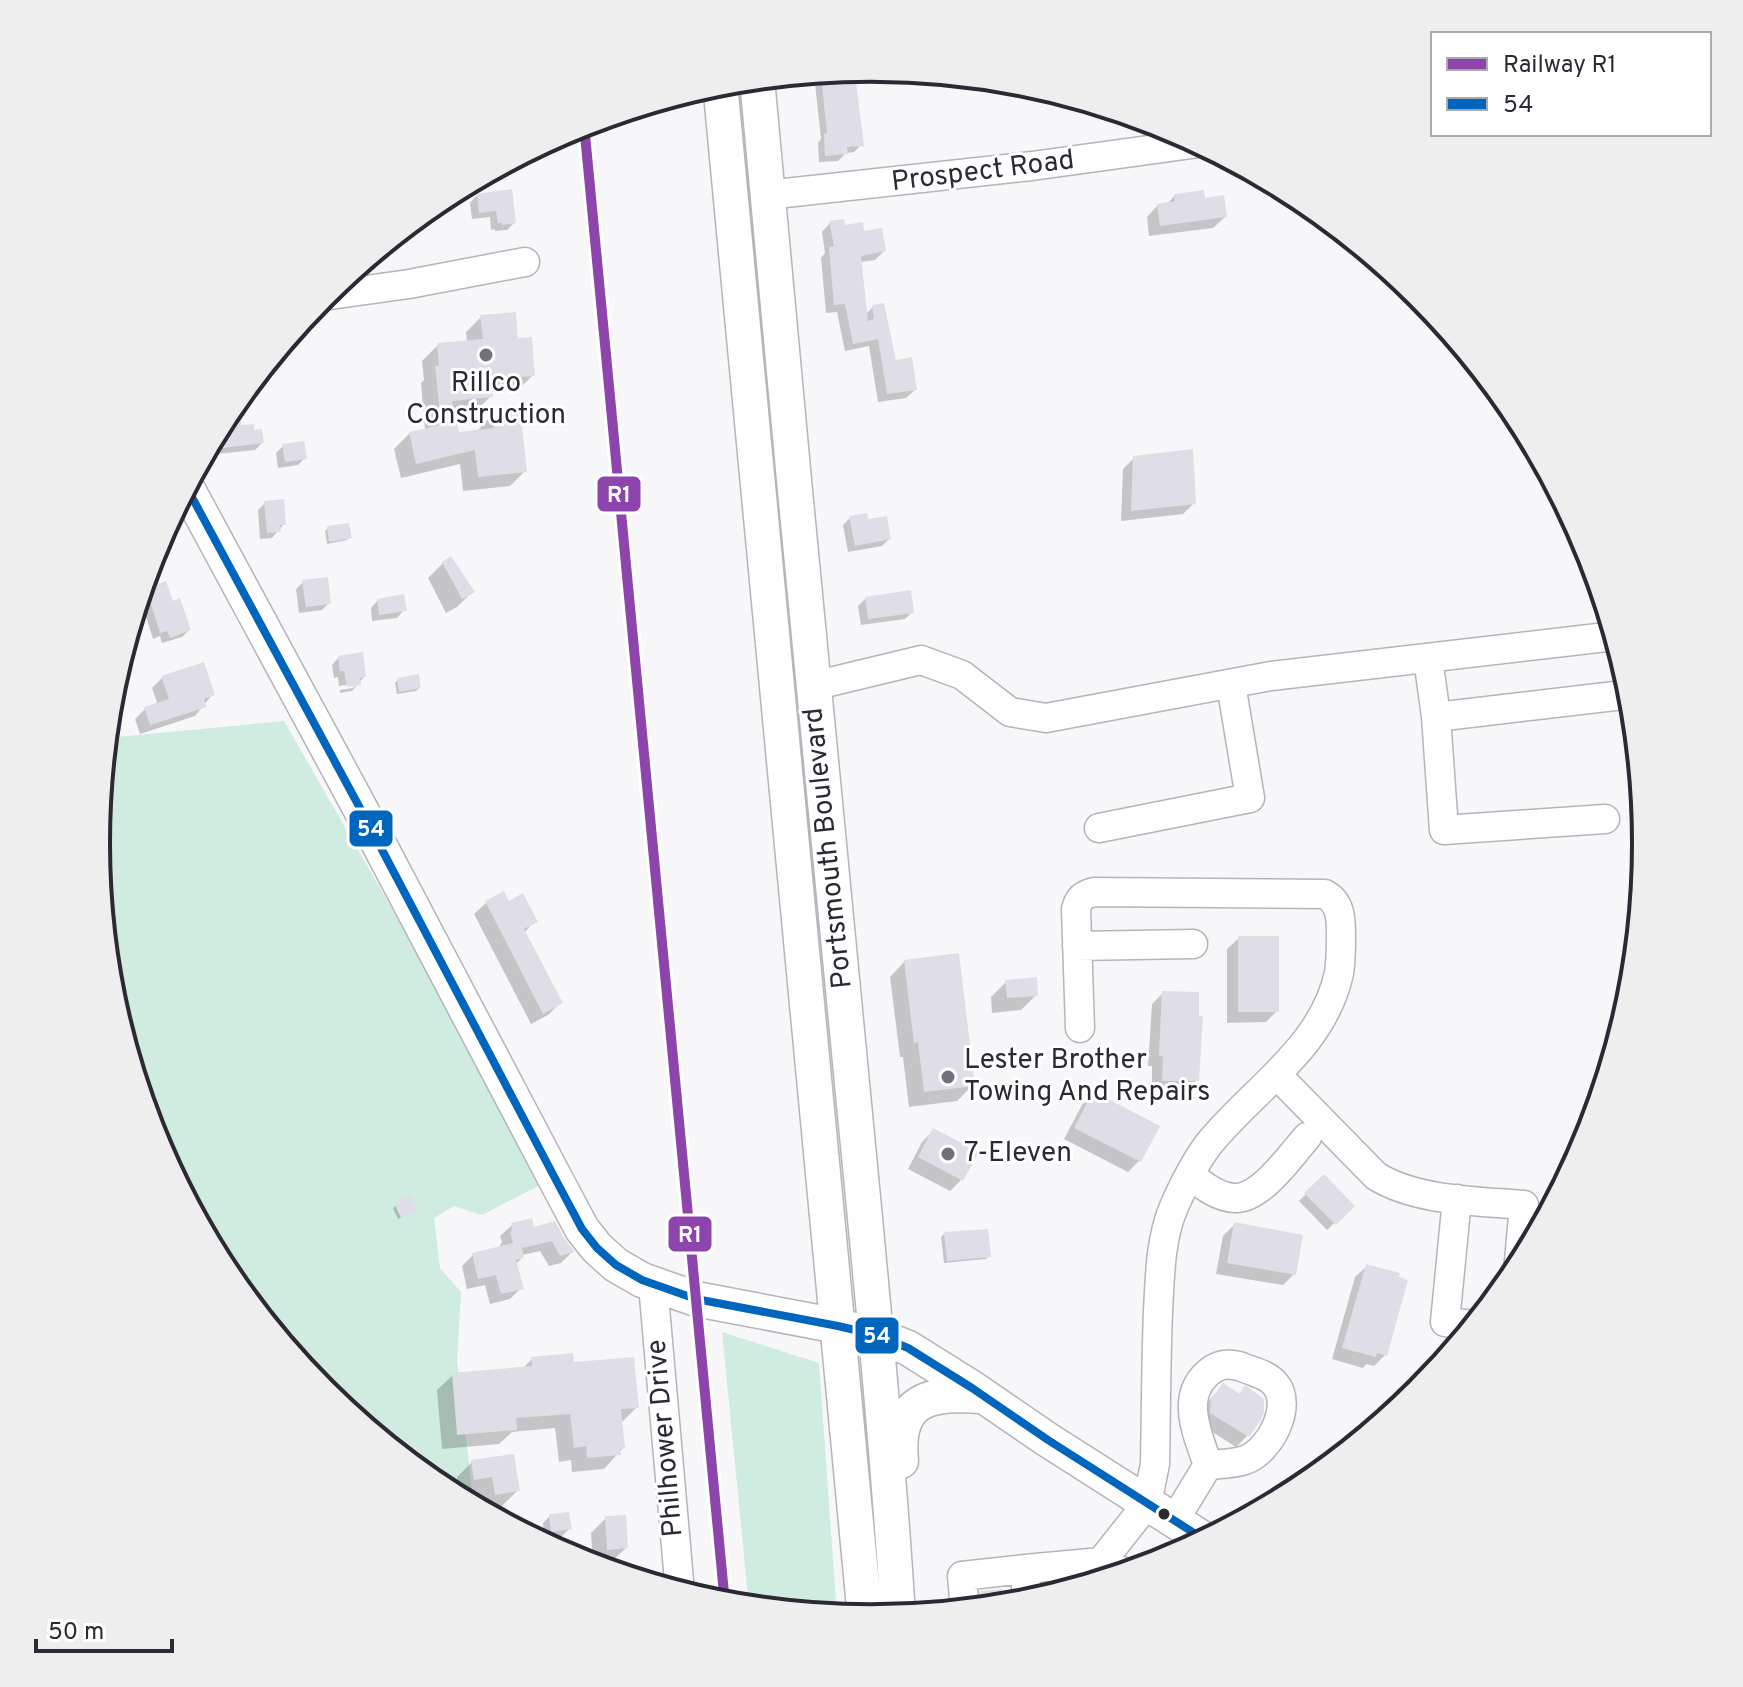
<svg xmlns="http://www.w3.org/2000/svg" width="1743" height="1687" font-family="Overpass,sans-serif">
<rect width="100%" height="100%" fill="#f7f7fa"/>
<path fill="#d0ebe0" d="M284,721L453,1015L544,1183L482,1215L454,1206L434,1218L440,1268L461,1292L457,1361L474,1506L440,1488L323,1392L226,1274L155,1140L111,994L96,843L107,733L116,737Z
M722,1332L819,1363L837,1616L749,1607Z"/>
<path fill="#0003" d="M853,70L861,145L854,152L846,153L838,161L819,162L818,143L821,139L814,74Z
M1082,101L1112,110L1083,113Z
M480,178L482,186L474,193L460,195L459,189Z
M477,195L514,223L507,230L495,231V229L491,230L490,217L472,219L470,203Z
M1175,195L1203,200L1225,217L1213,228L1149,236L1147,217L1158,205L1167,204Z
M830,223L862,233L884,251L875,260L860,262L866,314L873,307L894,362L915,390L906,398L878,402L869,346L845,351L837,312L826,313L821,258L825,253L822,232Z
M481,317L516,340L533,375L518,390L490,392L491,396L475,412L453,413L458,434L478,432V430L493,414L525,471L510,486L463,491L460,464L401,478L394,449L410,433L425,430L421,383L424,380L422,361L438,345L467,343L466,332Z
M221,423L253,432L262,443L255,450L217,454L216,451L211,452L210,444Z
M283,446L305,458L298,465L278,468L276,453Z
M1134,458L1194,503L1183,514L1121,521L1123,469Z
M265,503L284,524L272,538L260,539L258,510Z
M850,518L866,522L889,539L882,546L848,552L843,525Z
M328,528L350,537L347,540L327,544L325,531Z
M443,563L472,592L457,607L446,613L428,578Z
M303,582L329,603L322,610L299,613L296,589Z
M147,590L172,603L189,630L182,637L162,643L160,636L153,639L140,597Z
M865,599L912,612L905,619L861,625L858,606Z
M378,600L404,610L397,618L372,621L371,608Z
M339,657L364,677L352,691L340,693V690L353,688L358,683L339,686L338,677L334,678L332,665Z
M162,678L212,695L195,716L140,734L135,719L145,709L158,705L152,688Z
M398,680L419,688L416,691L397,694L395,683Z
M503,894L508,904L535,921L524,933L560,1003L548,1015L531,1024L474,914L486,903Z
M1239,938L1277,1011L1266,1022L1227,1023V949Z
M905,961L973,1085L957,1101L909,1107L903,1057H900L890,977Z
M1006,982L1036,995L1021,1010L992,1013L991,997Z
M1163,993L1197,1018V1080L1186,1092L1152,1091V1066H1148L1152,1004Z
M1093,1094L1157,1127L1139,1161L1128,1172L1064,1139L1082,1105Z
M934,1130L961,1180L950,1191L908,1169L922,1142Z
M1323,1177L1352,1206L1327,1230L1299,1201Z
M396,1205L412,1212L398,1219L393,1208Z
M512,1225L533,1229L572,1252L561,1263L549,1266L540,1251L522,1255V1258L515,1265L521,1288L510,1299L490,1304L485,1285L467,1289L462,1266L473,1255L500,1248V1245L502,1242L500,1236Z
M1234,1225L1294,1274L1283,1285L1216,1274L1223,1236Z
M944,1234L988,1256L986,1259L944,1263L941,1237Z
M1367,1266L1385,1355L1374,1366L1366,1364L1363,1368L1332,1359L1355,1277Z
M532,1359L572,1364L637,1407L621,1423L623,1448L604,1469L572,1472L571,1460L559,1462L555,1428L512,1432L499,1444L442,1449L437,1390L453,1375L522,1369Z
M1223,1386L1238,1395L1245,1389L1259,1419L1247,1436L1236,1447L1200,1424L1201,1413L1212,1397Z
M1398,1390L1419,1393L1381,1424L1383,1405Z
M472,1462L518,1490L502,1506L480,1509L477,1491L459,1494L457,1477Z
M550,1516L570,1528L562,1536L544,1538L543,1523Z
M606,1518L626,1548L610,1563L593,1564L591,1533Z
M981,1593L1002,1606L970,1609V1604Z"/>
<path fill="#dfdee6" d="M856,82L864,146L847,147L848,154L825,156L824,134L827,133L822,85Z
M512,189L516,223L502,225V223H498L496,211L479,213L477,194Z
M1204,190L1205,198L1224,195L1227,217L1160,226L1157,204L1175,201L1174,194Z
M844,219L845,225L863,222L864,231L882,228L886,251L861,256L868,321L874,319L872,305L884,303L896,360L912,357L917,390L887,394L878,339L853,344L845,304L834,305L829,247L834,246L829,221Z
M516,312L518,338L532,337L535,376L491,379L493,397L452,401L459,432L494,428L492,412L520,409L527,472L478,477L475,450L416,464L409,432L441,425L435,366H439L437,343L483,339L480,315Z
M241,419V425L254,424V430L262,429L264,443L223,448V445L217,446L216,433L222,421Z
M304,441L307,459L285,462L282,444Z
M1193,449L1196,504L1131,511L1133,456Z
M284,499L286,525H280L281,532L267,533L264,501Z
M867,513L868,519L887,516L891,539L855,546L849,516Z
M349,523L352,538L329,542L327,526Z
M451,556L475,592L462,599L442,562Z
M328,577L331,604L306,607L302,580Z
M166,581L173,601L180,598L191,630L170,638L167,631L160,633L146,588Z
M911,590L914,613L868,619L865,597Z
M404,594L407,611L379,615L377,599Z
M363,652L366,677L360,678L361,685L347,687L344,671H340L338,656Z
M204,662L215,695L204,699L207,707L150,725L144,707L169,699L161,676Z
M419,674L421,688L399,692L397,678Z
M504,891L509,901L523,893L538,922L524,929L563,1003L543,1014L485,901Z
M1238,936H1279V1012H1238Z
M959,953L975,1086L924,1092L918,1042L914,1043L904,960Z
M1037,977L1038,996L1007,998L1005,980Z
M1162,991L1199,992V1016H1203L1199,1081H1162L1163,1056H1159Z
M1093,1091L1160,1126L1141,1162L1074,1128Z
M933,1128L979,1152L963,1181L918,1157Z
M1324,1174L1355,1206L1336,1225L1304,1193Z
M411,1195L417,1210L401,1218L394,1203Z
M532,1218L534,1227L555,1221L564,1238L575,1252L560,1256L552,1241L522,1248L524,1258L516,1260L524,1289L501,1294L496,1275L478,1279L472,1253L513,1243L510,1232L512,1231L511,1223Z
M1234,1222L1303,1235L1296,1275L1227,1263Z
M988,1229L991,1257L947,1261L944,1232Z
M1366,1264L1400,1273L1399,1277L1408,1280L1387,1356L1377,1353L1376,1357L1342,1348Z
M573,1353L574,1362L634,1357L639,1408L621,1409L625,1448L620,1449L621,1455L587,1458L586,1446L574,1448L570,1414L516,1418L517,1430L457,1435L452,1373L532,1366L531,1357Z
M1223,1383L1240,1394L1244,1386L1248,1387L1264,1399V1412L1261,1420L1249,1437L1210,1413L1211,1399Z
M1397,1388L1421,1391L1395,1413Z
M514,1454L520,1491L495,1495L492,1477L474,1480L471,1460Z
M569,1512L572,1529L551,1532L549,1514Z
M626,1515L628,1548L607,1550L605,1516Z
M1002,1589L1004,1606L982,1608L980,1591Z"/>
<g fill="none" stroke-linecap="round" stroke-linejoin="round">
<g stroke="#b4b4ba" stroke-width="31">
<path id="minor" d="M767,195L1032,166L1199,143
M323,296L409,284L525,262
M1428,658L1436,717
M813,686L921,660L962,675L1010,712L1046,718L1271,676L1615,636
M1605,819L1444,830L1436,717L1632,694
M1099,828L1250,798L1231,684
M1077,946L1193,944
M1080,1028L1076,909C1079,898 1083,895 1094,892L1325,894C1341,903 1341,919 1341,936C1341,948 1341,961 1339,973C1323,1048 1253,1089 1208,1145C1194,1164 1182,1188 1173,1209C1160,1241 1160,1277 1158,1311C1156,1362 1156,1413 1155,1464L1147,1504L1101,1562L1126,1573
M1277,1075L1376,1176C1416,1201 1477,1201 1524,1205L1518,1272
M1190,1175C1202,1185 1219,1198 1235,1198C1261,1199 1291,1155 1307,1137
M1457,1199L1445,1322L1475,1325
M653,1285L680,1592
M1174,1521L1208,1465C1197,1433 1178,1393 1213,1369C1223,1363 1231,1364 1242,1367C1253,1372 1267,1374 1275,1384C1294,1406 1269,1452 1245,1460C1233,1464 1219,1464 1208,1465
M1027,1603L1025,1569L1101,1562
M965,1610L962,1576L1025,1569"/>
</g>
<g stroke="#b4b4ba" stroke-width="37">
<path id="major" d="M757,79C786,414 821,748 852,1083C869,1261 887,1438 898,1616
M720,83L865,1618
M187,488L361,810L557,1182L582,1229L597,1248L616,1265L642,1280L696,1299L838,1326L876,1335L908,1348L972,1388L1048,1440L1205,1540
M901,1461C895,1399 929,1392 981,1396"/>
</g>
<use href="#minor" stroke="#fefefe" stroke-width="28"/>
<use href="#major" stroke="#fefefe" stroke-width="34"/>
<g stroke="#fff" stroke-width="14">
<path id="bus-1" d="M187,488L361,810L557,1182L582,1229L597,1248L616,1265L642,1280L696,1299L838,1326L876,1335L908,1348L972,1388L1048,1440L1205,1540"/>
</g>
<use href="#bus-1" stroke="#0065bd" stroke-width="8"/>
<g stroke="#fff" stroke-width="16">
<path id="rail-1" d="M584,124L725,1604"/>
</g>
<use href="#rail-1" stroke="#8e44ad" stroke-width="10"/>
</g>
<g fill="#727179" stroke="#fff" stroke-width="3">
<circle cx="486" cy="355" r="8"/>
<circle cx="948" cy="1077" r="8"/>
<circle cx="948" cy="1154" r="8"/>
</g>
<circle fill="#2b2933" stroke="#fff" stroke-width="3" cx="1164" cy="1514" r="7"/>
<g text-anchor="middle" dominant-baseline="central" stroke-width="6" stroke-linejoin="round" paint-order="stroke">
<g font-size="28" fill="#2b2933" stroke="#fff">
<text transform="translate(983 172) rotate(-7)">Prospect Road</text>
<text transform="translate(829 848) rotate(-96)">Portsmouth Boulevard</text>
<text transform="translate(666 1438) rotate(-95)">Philhower Drive</text>
</g>
<g font-size="28" fill="#2b2933" stroke="#fff" text-anchor="start">
<text x="486" y="384" text-anchor="middle">Rillco<tspan x="486" dy="32">Construction</tspan></text>
<text x="964" y="1061">Lester Brother<tspan x="964" dy="32">Towing And Repairs</tspan></text>
<text x="964" y="1154">7-Eleven</text>
</g>
</g>
<path d="M0 0H1743V1687H0ZM110 843a761 761 0 1 1 1522 0a761 761 0 1 1-1522 0Z" fill="#eeeeef" fill-rule="evenodd"/>
<path fill="none" stroke="#2b2933" stroke-width="4" d="M110 843a761 761 0 1 1 1522 0a761 761 0 1 1-1522 0Z"/>
<g stroke="#fff" stroke-width="3">
<rect x="596" y="475" width="46" height="38" rx="8" fill="#8e44ad"/>
<rect x="348" y="809" width="46" height="39" rx="8" fill="#0065bd"/>
<rect x="667" y="1215" width="46" height="38" rx="8" fill="#8e44ad"/>
<rect x="854" y="1316" width="46" height="39" rx="8" fill="#0065bd"/>
</g>
<g font-size="22" text-anchor="middle" font-weight="bold" fill="#fff">
<text x="619" y="502">R1</text>
<text x="371" y="836">54</text>
<text x="690" y="1242">R1</text>
<text x="877" y="1343">54</text>
</g>
<rect x="1431" y="32" width="280" height="104" fill="#ffffff" stroke="#aaa9ad" stroke-width="2"/>
<rect x="1447" y="58" width="40" height="12" fill="#8e44ad" stroke="#aaa9ad" stroke-width="2"/>
<text x="1503" y="72" font-size="24" fill="#2b2933">Railway R1</text>
<rect x="1447" y="98" width="40" height="12" fill="#0065bd" stroke="#aaa9ad" stroke-width="2"/>
<text x="1503" y="112" font-size="24" fill="#2b2933">54</text>
<path d="M36 1639v12h136v-12" fill="none" stroke="#2b2933" stroke-width="4"/>
<text x="48" y="1639" font-size="24" fill="#2b2933" stroke="#ffffff" stroke-width="6" paint-order="stroke">50 m</text>
</svg>
